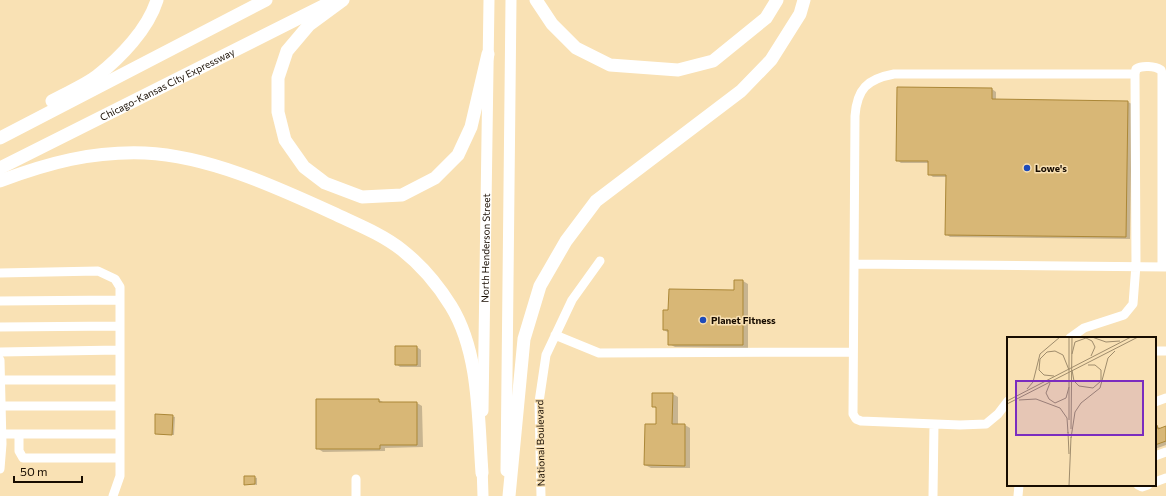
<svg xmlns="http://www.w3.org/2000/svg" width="1166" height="496" font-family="Commissioner,sans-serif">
<rect width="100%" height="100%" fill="#f9e1b4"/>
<path fill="#0003" d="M992,89L996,92V100L1128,102L1132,104L1130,239L950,237L946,234L947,177H933L929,174V163H901L897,160Z
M743,281L748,284V348L675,347L669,344V333L664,330L669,311L735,291Z
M396,347H417L421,350V367H400L396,364Z
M673,394L678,397V425H685L690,428V468H651L645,465L657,425V409L653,406Z
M317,400H379L385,403H417L422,406L423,447L385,448V451L323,452L317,448Z
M172,416L175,417L174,435L156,434Z
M1157,426L1162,429L1166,428V445L1155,449V427Z
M254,477L257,478V485L245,484Z"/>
<path fill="#d8b776" stroke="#ab8737" d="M897,87L992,88V99L1128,101L1126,237L945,235L946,175H928V161H896Z
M734,280H743V345H668V330H663V310H668L669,289L734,290Z
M395,346H417V365H395Z
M652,393H673L672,424H685V466L644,465L645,424H656V407H652Z
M316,399H379V402H417V445H380V449H316Z
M155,414L173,415L172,435L155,434Z
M1157,425L1158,429L1166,426V441L1155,445V426Z
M244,476H255V484L244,485Z"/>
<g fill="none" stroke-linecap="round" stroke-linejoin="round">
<path stroke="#fff" stroke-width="9" d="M854,264L1166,267
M0,273L98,271L115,279L120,287V476L113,496
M0,301L120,300
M0,327L120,326
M555,335L599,353L853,352
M1070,338L1084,328L1124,315L1133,304L1136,265L1135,74L1136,69C1142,65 1155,66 1161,70L1162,73V267
M1155,351H1166
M0,352L120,350
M0,360L2,444L0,469
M0,380H120
M1008,401L998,414L986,424L960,425L861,421L856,419L853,414L855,116C857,89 867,79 894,74H1135
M1155,402L1166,398
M1,406H120
M1,434H120
M19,434V451L23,458H120
M1155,456L1166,452
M1155,482L1166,478
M1138,485L1142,487L1148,485
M356,496V479
M541,496L539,402L546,355L572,300L600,261
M933,496L934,424
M1018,496L1019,485"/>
<g stroke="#fff" stroke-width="11">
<path id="s1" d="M483,411L489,0"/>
<path d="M482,465L483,496"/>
<path d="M506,471L511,0"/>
</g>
<g stroke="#fff" stroke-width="13">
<path d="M343,0L309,25L287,51L278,78V112L285,140L304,167L325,183L362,197L402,195L435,178L458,155L471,127L488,54"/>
<path d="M536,0L552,24L576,48L610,65L678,70L713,61L766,18L777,0"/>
<path d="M52,101C66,93 84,86 97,76C121,57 148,29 157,0"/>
<path d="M0,138L266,0"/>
<path id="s2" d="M0,168L327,4"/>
<path d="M0,181C48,163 92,151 145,153C209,156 276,187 333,213C356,224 382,234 402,250C421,265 438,285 451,306C480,353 478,419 482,473"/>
<path d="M509,496L524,339L540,286L566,241L596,201L741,91L771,60L800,14L804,0"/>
</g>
</g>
<g fill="#1e4bb9" stroke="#f9e1b4" stroke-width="1.5">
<circle cx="1027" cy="168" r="4"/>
<circle cx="703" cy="320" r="4"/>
</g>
<g text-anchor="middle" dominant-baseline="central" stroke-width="3" stroke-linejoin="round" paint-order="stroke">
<g font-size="10" fill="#170c00" stroke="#f9e1b4">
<text stroke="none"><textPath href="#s2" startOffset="187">Chicago-Kansas City Expressway</textPath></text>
<text stroke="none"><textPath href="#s1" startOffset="163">North Henderson Street</textPath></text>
<text transform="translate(540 443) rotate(-91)">National Boulevard</text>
</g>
<g font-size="10" font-weight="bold" fill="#170c00" stroke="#f9e1b4" text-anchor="start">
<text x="1035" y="168">Lowe's</text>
<text x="711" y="320">Planet Fitness</text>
</g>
</g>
<g transform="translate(1007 337)">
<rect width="149" height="149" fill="#f9e1b4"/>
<path fill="none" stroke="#9f8c6c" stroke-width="1" d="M85,0L99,5L113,4M65,17L68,5L79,1L85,4L88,10L84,19M65,33L67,44L72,49L86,51L94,44V33L88,28H81M47,39L37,38L32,33L33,22L40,15L48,14L56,18L62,33M43,46L39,56L42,62L48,66L59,61L62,50M20,52L26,45L33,17L53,0M12,63L29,62L53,71L60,81L61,96M0,64L124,0M0,67L131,0M62,83V0M64,92L65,0M61,95L62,117M64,101L68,75L74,66L93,51L101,21L108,14M62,149L64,100"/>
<path fill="#7b2cbf" fill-opacity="0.15" stroke="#7b2cbf" stroke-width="2" d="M9,44H136V98H9Z"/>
<rect width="149" height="149" fill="none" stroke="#170c00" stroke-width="2"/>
</g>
<path d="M14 476v6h68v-6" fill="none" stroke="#170c00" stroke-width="2"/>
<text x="20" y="476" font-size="12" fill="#170c00" stroke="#f9e1b4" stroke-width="3" paint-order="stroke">50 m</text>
</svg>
